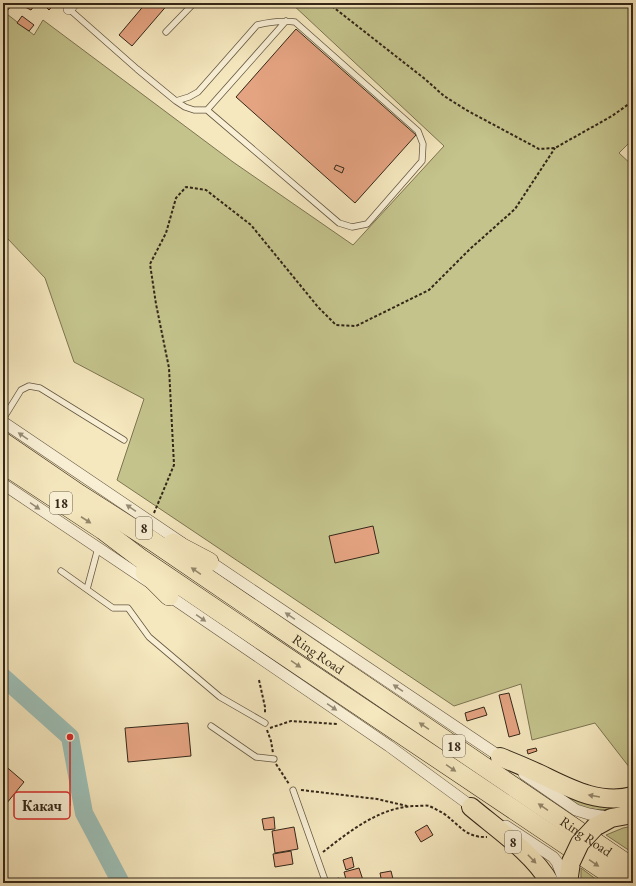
<svg xmlns="http://www.w3.org/2000/svg" width="636" height="886" font-family="'EB Garamond',serif">
<rect width="100%" height="100%" fill="#f5e7be"/>
<filter id="stains"><feTurbulence type="fractalNoise" baseFrequency=".005" numOctaves="4"/><feColorMatrix values="0 0 0 0 .2 0 0 0 0 .09 0 0 0 0 .02 0 0 0 .5 -.17"/></filter>
<radialGradient id="worn" r=".72"><stop offset=".6" stop-color="#630" stop-opacity="0"/><stop offset="1" stop-color="#630" stop-opacity=".3"/></radialGradient>
<path fill="#c4c38c" stroke="#7c7552" d="M291,3H633V70L630,73L633,78V139L619,153L633,166V772L595,723L532,740L521,684L454,706L117,480L144,399L74,362L45,278L8,239L3,241V11L34,35L43,20L233,162L353,245L444,146Z
M538,778L633,801V807C612,810 587,813 568,801C558,794 548,785 538,778Z
M633,826V853L606,835L623,828Z
M581,868L601,883H581Z"/>
<g fill="none" stroke-linecap="round" stroke-linejoin="round">
<path stroke="#9dbfb6" stroke-width="18" d="M3,677L70,737L84,813L121,883"/>
</g>
<path fill="#e4a381" stroke="#342718" d="M3,3H14L6,12L3,10Z
M28,3L34,6L31,10L25,7Z
M42,3H55L49,10Z
M146,3H169L132,46L119,35Z
M22,16L34,25L29,31L17,23Z
M296,29L416,135L355,203L236,97Z
M336,165L344,168L342,173L334,169Z
M373,526L379,553L335,563L329,536Z
M509,693L520,734L509,737L499,695Z
M484,707L487,715L467,721L465,713Z
M188,723L191,756L128,762L125,728Z
M536,748L537,751L528,754L527,750Z
M3,764L24,782L6,804L3,802Z
M274,817L275,829L264,830L262,819Z
M427,825L433,835L421,842L415,832Z
M294,827L298,849L275,853L272,831Z
M291,851L293,864L275,867L273,854Z
M352,857L354,867L346,870L343,860Z
M359,868L364,883H347L344,872Z
M391,871L394,883H382L380,873Z
M339,878L340,883H329L328,881Z"/>
<g fill="none" stroke-linecap="round" stroke-linejoin="round">
<g stroke="#645742" stroke-width="7">
<path id="service" d="M69,9L137,69L176,101L185,107L194,110H207L339,223L352,227L367,224L422,161L423,144L418,131L295,22C282,20 270,22 257,25L198,92L189,97L176,101
M166,32L194,3
M207,110L286,21
M3,419L21,390L29,386L40,388L124,440
M61,571L113,608H128L149,637L220,697L265,723
M87,589L98,548
M211,726L256,757L274,759
M293,790L326,883"/>
</g>
<g stroke="#645742" stroke-width="12">
<path id="minor" d="M69,9L74,3
M3,422L182,543
M3,484L149,582
M206,559L505,760
M165,593L389,746L475,809
M524,774L576,810L589,814L611,818
M506,826L553,857L557,862L565,883"/>
</g>
<g stroke="#342718" stroke-width="20">
<path id="primary" d="M500,757C513,762 527,768 540,774C569,788 599,805 633,796
M471,807C497,829 533,853 550,883
M595,827L611,818L633,814
M568,883L571,862"/>
</g>
<g stroke="#342718" stroke-width="20">
<g id="trunk">
<path id="s1" d="M3,442L79,494L151,540L633,868"/>
<path d="M3,464L103,530L140,558L264,642L623,883"/>
<path d="M173,543L209,562"/>
<path d="M145,572L169,596"/>
</g>
</g>
<path stroke="#342718" stroke-width="2" stroke-dasharray="3 2" stroke-linecap="butt" d="M328,3L425,79L444,96L468,111L539,149L555,148L612,116L633,101
M154,513L174,465L169,368L156,304L150,264L166,233L176,198L186,187L206,190L251,225L318,307L336,325L356,326L429,290L470,249L515,209L555,148
M259,680L265,707V714
M270,728L291,721L337,724
M267,730L271,741L273,753
M276,764L289,784
M301,790L377,799L407,806
M323,852C350,831 381,806 417,806C421,806 426,805 429,806C434,808 439,811 443,813C459,824 465,838 487,837"/>
<use href="#service" stroke="#f8efd5" stroke-width="5.5"/>
<use href="#minor" stroke="#f8efd5" stroke-width="11"/>
<use href="#primary" stroke="#f5e7be" stroke-width="18"/>
<use href="#trunk" stroke="#f5e7be" stroke-width="19"/>
<g stroke="#342718" stroke-width="20" stroke-linecap="butt">
<path id="primary-bridge" d="M571,862L580,843L595,827"/>
</g>
<use href="#primary-bridge" stroke="#f5e7be" stroke-width="18"/>
</g>
<defs><path id="oneway-solid" d="M-6-.8H1V-3.2L6.5 0L1 3.2V.8H-6Z"/></defs>
<g fill="#968b76">
<use href="#oneway-solid" transform="translate(23 436) rotate(-146)"/>
<use href="#oneway-solid" transform="translate(35 506) rotate(34)"/>
<use href="#oneway-solid" transform="translate(131 508) rotate(-146)"/>
<use href="#oneway-solid" transform="translate(290 616) rotate(-146)"/>
<use href="#oneway-solid" transform="translate(201 618) rotate(35)"/>
<use href="#oneway-solid" transform="translate(398 688) rotate(-146)"/>
<use href="#oneway-solid" transform="translate(332 707) rotate(34)"/>
</g>
<g fill="#94876b">
<use href="#oneway-solid" transform="translate(86 520) rotate(33)"/>
<use href="#oneway-solid" transform="translate(196 571) rotate(-145)"/>
<use href="#oneway-solid" transform="translate(296 664) rotate(34)"/>
<use href="#oneway-solid" transform="translate(424 726) rotate(-146)"/>
<use href="#oneway-solid" transform="translate(451 768) rotate(34)"/>
<use href="#oneway-solid" transform="translate(594 796) rotate(-170)"/>
<use href="#oneway-solid" transform="translate(543 807) rotate(-146)"/>
<use href="#oneway-solid" transform="translate(532 859) rotate(46)"/>
<use href="#oneway-solid" transform="translate(594 863) rotate(34)"/>
</g>
<g text-anchor="middle" dominant-baseline="central" stroke-width="3" stroke-linejoin="round" paint-order="stroke">
<g fill="#f8efd5" stroke="#6f6351" stroke-width="1">
<rect x="50" y="492" width="22" height="22" rx="3"/>
<rect x="136" y="517" width="16" height="22" rx="3"/>
<rect x="443" y="735" width="22" height="22" rx="3"/>
<rect x="505" y="831" width="16" height="22" rx="3"/>
</g>
<g font-size="13" font-weight="bold" fill="#342718">
<text x="61" y="503">18</text>
<text x="144" y="528">8</text>
<text x="454" y="746">18</text>
<text x="513" y="842">8</text>
</g>
<g font-size="14" fill="#342718" stroke="#f8efd5">
<text stroke="none"><textPath href="#s1" startOffset="380">Ring Road</textPath></text>
<text stroke="none"><textPath href="#s1" startOffset="704">Ring Road</textPath></text>
</g>
</g>
<path fill="none" stroke="#d62828" stroke-width="1.5" d="M70 737L70 806"/>
<circle fill="#d62828" stroke="#f8efd5" stroke-width="1.5" cx="70" cy="737" r="4"/>
<rect fill="#f8efd5" stroke="#d62828" stroke-width="1.5" x="14" y="792" width="56" height="27" rx="4"/>
<g font-size="15" text-anchor="middle" font-weight="bold" fill="#342718">
<text x="42" y="811">Какач</text>
</g>
<rect width="636" height="886" fill="none" stroke="#f5e7be" stroke-width="16"/>
<rect x="4" y="4" width="628" height="878" fill="none" stroke="#342718" stroke-width="2"/>
<rect x="8" y="8" width="620" height="870" fill="none" stroke="#342718"/>
<rect width="100%" height="100%" filter="url(#stains)"/>
<rect width="100%" height="100%" fill="url(#worn)"/>
</svg>
